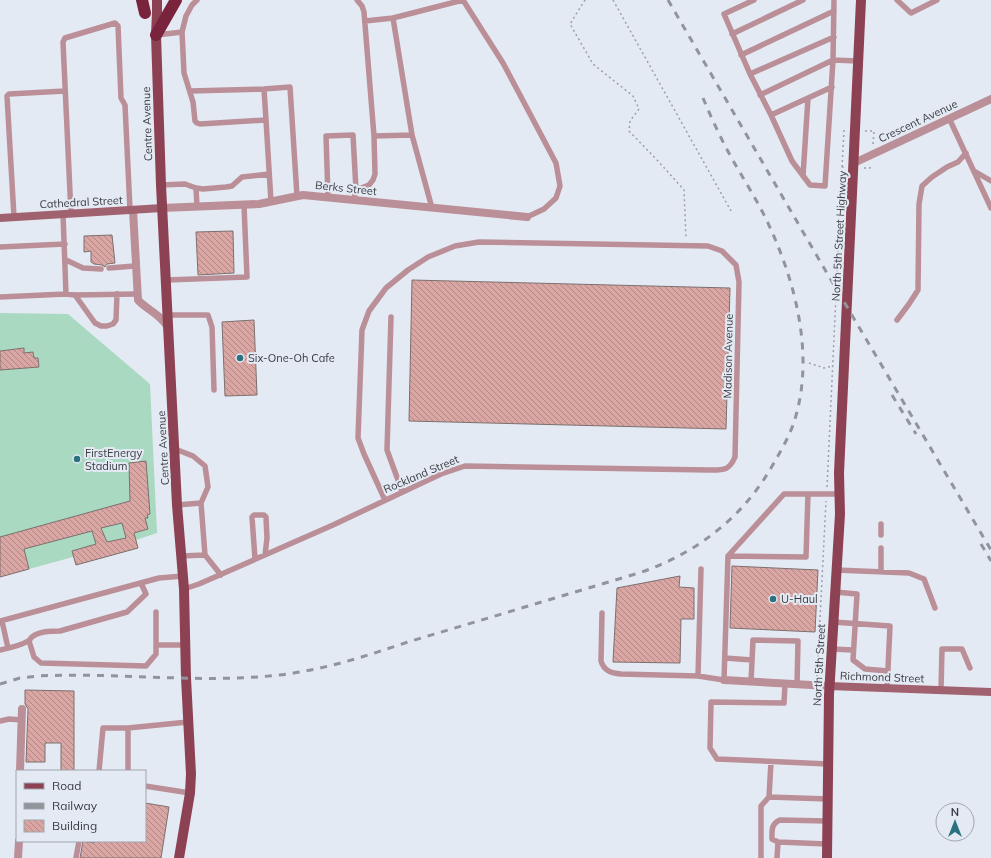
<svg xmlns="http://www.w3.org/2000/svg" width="991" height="858" font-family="Mulish,sans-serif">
<defs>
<pattern id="building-back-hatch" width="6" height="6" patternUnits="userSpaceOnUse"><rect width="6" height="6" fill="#daa6a3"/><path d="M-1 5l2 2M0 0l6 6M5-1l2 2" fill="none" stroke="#b28886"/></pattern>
</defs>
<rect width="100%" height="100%" fill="#e4eaf4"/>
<path fill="#aad9c1" d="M0,313L68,314L150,384L157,533L136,540L138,548L76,565L73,557L0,577Z"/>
<path fill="url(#building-back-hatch)" stroke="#7c6f6e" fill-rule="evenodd" d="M233,231L234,273L198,275L196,232Z
M112,235L115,263L107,264L105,267L102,265L94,264L91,262V251L84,252V236Z
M412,280L730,288L726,429L409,421Z
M254,320L257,395L225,396L222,322Z
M24,348V353L33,352L34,358H38L39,367L0,370V351Z
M146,461L150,514L147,515L148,518H145L148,529L134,533L138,548L76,565L72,551L96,544L92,531L24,549L29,569L0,577V537L130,501L129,463ZM122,523L126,538L107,542L101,528Z
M732,566L818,570L815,632L730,628Z
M680,576L679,587L694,588V619H681L680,663L613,662L617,588Z
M25,690L74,691V771H61V743H45V762H26L28,709L25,704Z
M145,803L169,807L161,858H80L83,841L94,843L95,841H145Z"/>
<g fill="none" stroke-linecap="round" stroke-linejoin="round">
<path stroke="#9b9fa7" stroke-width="1.5" stroke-dasharray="2 3" stroke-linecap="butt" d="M585,0L570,24L593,64L633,96L639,109L630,121L629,131L658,161L684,190L686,239
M613,0L731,211
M865,131H874L873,144
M842,167L844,130H845
M864,168H870V166
M809,363L824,368L833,366
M827,487L842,167H844
M817,677L826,501
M816,701L817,695"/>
<path stroke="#bb8f97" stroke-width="5.5" d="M754,0L724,14L750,74L771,115L792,161L810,185L825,186L833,60L834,0
M897,0L911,13L937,0
M365,21L393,18
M732,34L803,0
M157,35L182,32
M741,55L834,11
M750,74L834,37
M264,89L290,87L297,196
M190,91L264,89L266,120L200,124L197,123L195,121L193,102L184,73L182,32L186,16L192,5L197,0
M760,95L833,60L858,61
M771,115L832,87
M949,118L991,208
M266,120L271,202
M374,136L412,135
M974,171L991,181
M803,176L808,98
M161,185L185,184L196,188L203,189L226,187L232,186L242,177L269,174
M196,188L197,207
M328,197L326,136L353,135L356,190
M354,200L356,190L369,185L373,180L375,174L374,136L364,12L362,6L357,0
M432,208L412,135L393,18L463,0L503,63L556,163L560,186L556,198L544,209L527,217
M63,214L66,294L75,295L137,294
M71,214L63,42L65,38L115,23L118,26L121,98L125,105L130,210
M14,217L7,96L9,94L65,91
M0,247L65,244
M66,260L83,268L101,269
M109,268L135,266
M167,280L247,277L244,205
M75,295L95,323L101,326H107L113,324L116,320L117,294
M0,297L66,294
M168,315H208L212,327L214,390
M391,317L387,450L402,491
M897,320L909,304L918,290L919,204L922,186L932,177L947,167L958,162L966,153
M175,449L193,456L205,466L208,487L201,503
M808,494L806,557L728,556L784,494H839
M177,505L201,503L205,555
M881,524V535
M181,556L205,555L221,575
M255,559L252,517L254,515H264L266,517L267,538L265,555
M836,570L909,573L924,579L935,608
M881,572V548
M184,589L199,584L333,525L441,474L465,466L709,470C723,470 729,471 735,457L739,282L736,265L722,251L708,246L479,242L455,246L428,257L408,270L386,288L369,311L362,330L358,438L364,454L385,500
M835,592L857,594L853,660L865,669L888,671
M156,612V645H186
M602,613L601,661C604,671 611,673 621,674L698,676L724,680L728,556
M0,621L159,578L183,576
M2,621L8,648
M833,622L890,626L887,689
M29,641L34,657L41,663L146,666L156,654V645
M832,649L853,650
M0,650C9,648 20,646 28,641C32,639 28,640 32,637C39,631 51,631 60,631L127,612L146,594L141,583
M725,658L752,660
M698,676L701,569
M751,682L753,640L798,641L797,685
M785,684L784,703L711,702L710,748L717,759L828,764
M941,690L942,649H962L970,668
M0,721L9,719L22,720
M771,762L769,797L828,799
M99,771L103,728H128
M128,771V728L188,722
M145,786L190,793
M827,844L778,842L772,839C772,830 771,824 780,820L827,821
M76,858L79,841
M761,858V806L769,797
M777,858L778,842"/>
<path stroke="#bb8f97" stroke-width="8" d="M854,163L991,99
M162,208L259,204L303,195L527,217
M133,210L138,300C147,310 162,315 168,328
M724,680L829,686
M20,771L22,709
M18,858L19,841"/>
<path stroke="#a1626f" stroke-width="8" d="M0,218L162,208
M829,686L991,692"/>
<path stroke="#8d4254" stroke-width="10" d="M157,0V12L156,35L161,185L177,505L184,589L186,678L191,774L190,793L179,858
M827,858L829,695L840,514L839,473L861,0"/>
<path stroke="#7a233c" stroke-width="12" d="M142,0L145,13
M156,35L176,0"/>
<path stroke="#90949b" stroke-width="3" stroke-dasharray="7 7" stroke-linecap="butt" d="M668,0L824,268L991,550
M892,395L916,434
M981,544L991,561
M0,684L20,678L38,676C118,672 199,684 279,675C324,670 366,656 408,642L642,572C696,553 742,518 771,468C779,454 787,441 793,425C816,359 796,282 767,221C756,198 742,177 730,155C720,137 711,117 703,98"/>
</g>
<g fill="#2b727e" stroke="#e4eaf4" stroke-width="1.5">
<circle cx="240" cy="358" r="4"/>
<circle cx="77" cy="459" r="4"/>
<circle cx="773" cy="599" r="4"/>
</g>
<g text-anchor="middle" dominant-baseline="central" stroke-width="4" stroke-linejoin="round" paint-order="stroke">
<g font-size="11" fill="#3a3c40" stroke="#e4eaf4">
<text transform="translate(918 121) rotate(-25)">Crescent Avenue</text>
<text transform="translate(147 124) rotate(-92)">Centre Avenue</text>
<text transform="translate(346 188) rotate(6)">Berks Street</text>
<text transform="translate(81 202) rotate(-3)">Cathedral Street</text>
<text transform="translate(839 236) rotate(-87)">North 5th Street Highway</text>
<text transform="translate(728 356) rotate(-89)">Madison Avenue</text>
<text transform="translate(163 448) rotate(-93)">Centre Avenue</text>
<text transform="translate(421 474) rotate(-23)">Rockland Street</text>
<text transform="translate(819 665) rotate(-87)">North 5th Street</text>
<text transform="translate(882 677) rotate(2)">Richmond Street</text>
</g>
<g font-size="11" fill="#3a3c40" stroke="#e4eaf4" text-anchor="start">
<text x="248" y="358">Six-One-Oh Cafe</text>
<text x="85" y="453">FirstEnergy<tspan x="85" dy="13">Stadium</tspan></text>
<text x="781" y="599">U-Haul</text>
</g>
</g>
<rect x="16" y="770" width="130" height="72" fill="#e4eaf4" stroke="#a0a4ac"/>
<rect x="24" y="783" width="20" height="6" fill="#8d4254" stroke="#a0a4ac"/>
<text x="52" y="790" font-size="12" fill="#3a3c40">Road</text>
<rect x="24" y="803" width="20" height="6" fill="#90949b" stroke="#a0a4ac"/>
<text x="52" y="810" font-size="12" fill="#3a3c40">Railway</text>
<rect x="24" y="820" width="20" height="12" fill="url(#building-back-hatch)" stroke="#a0a4ac"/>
<text x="52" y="830" font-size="12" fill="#3a3c40">Building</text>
<g transform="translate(955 822)"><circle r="19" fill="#e4eaf4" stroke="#a0a4ac"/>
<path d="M0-3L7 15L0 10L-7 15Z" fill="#2b727e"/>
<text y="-6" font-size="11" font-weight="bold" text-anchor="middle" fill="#3a3c40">N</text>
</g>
</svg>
